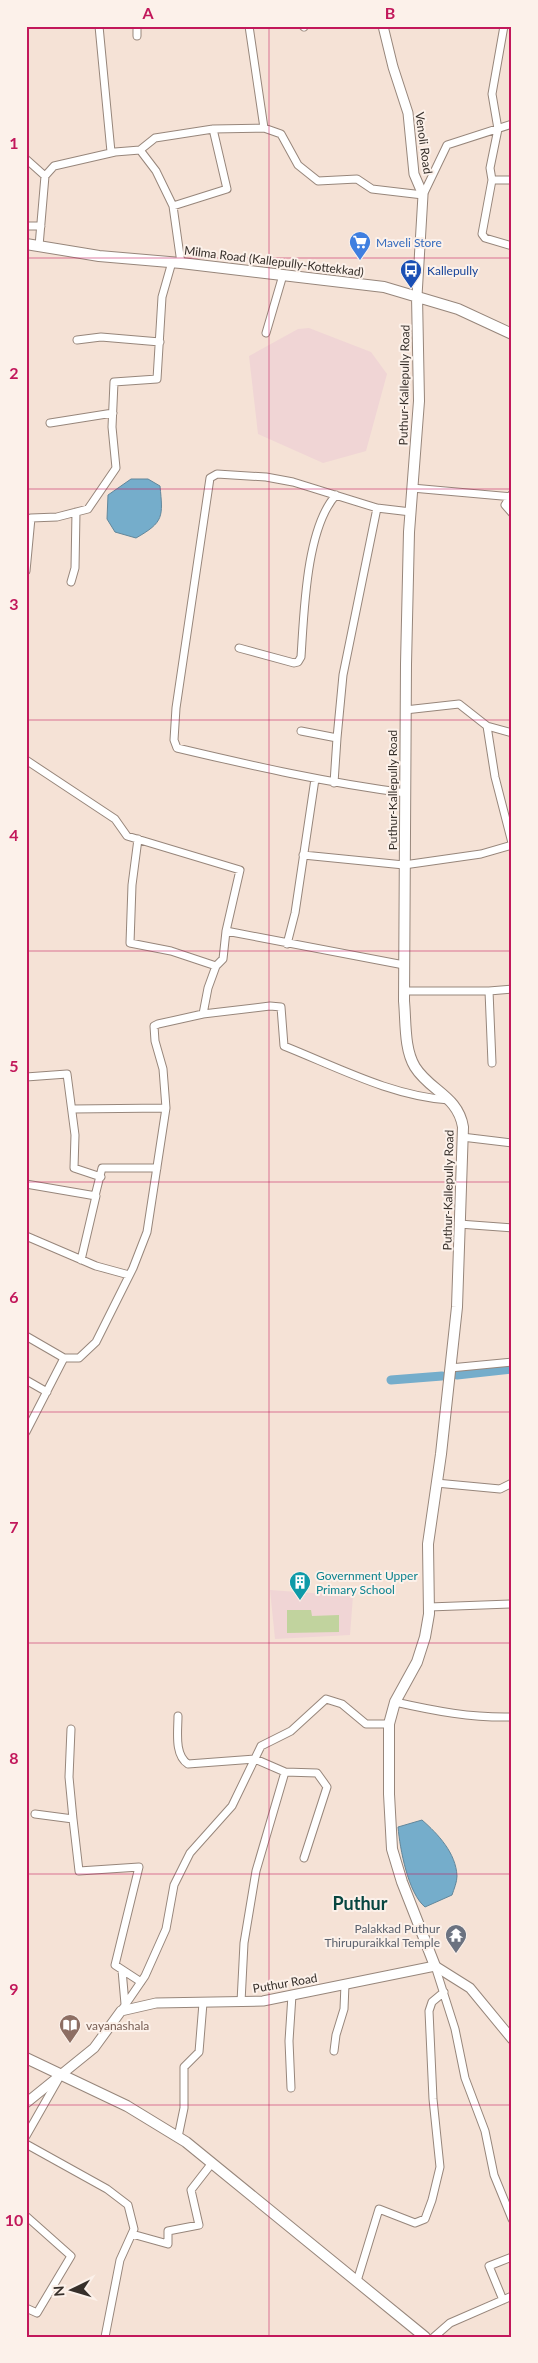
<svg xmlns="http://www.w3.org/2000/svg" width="538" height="2363" font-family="Lato,sans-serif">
<rect width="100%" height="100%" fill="#f5e2d6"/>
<path fill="#f0d5d5" d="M309,328L371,352L387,374L366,451L323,463L258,434L249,356L298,329Z
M270,1590L353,1596L350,1635L275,1639Z"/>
<path fill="#c1d39e" d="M287,1610H311L312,1616L339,1615V1632L287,1633Z"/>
<path fill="#75adcb" stroke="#62879b" d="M131,479H148L160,486C163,517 164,522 136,538L115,532L107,519L108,495Z
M422,1820C438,1834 456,1853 457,1876C457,1882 454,1889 452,1895L425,1907C408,1893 400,1849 398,1827Z"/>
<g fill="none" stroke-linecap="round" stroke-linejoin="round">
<path stroke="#75adcb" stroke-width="9" d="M457,1375L512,1369
M391,1380L442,1376"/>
<g stroke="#97867b" stroke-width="9">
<path id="minor" d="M99,26L111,152
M137,26V36
M249,26L264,128
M303,26L304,27
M504,26L492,94L498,129L490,168L492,180L482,234L485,238L512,246
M140,150L156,171L173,206L181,263
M26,159L45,176L54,166L115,152L140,150L155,138L213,129L264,128L281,134L298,165L318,181L357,179L372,189L423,195L447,145L512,124
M492,180H512
M173,206L227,189L213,129
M26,226H41
M39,246L45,176
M266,333L283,275
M77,340L101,337L160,342
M50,423L113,413
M412,488L512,497
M512,494L505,505L512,513
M26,571L31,518L57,517L88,509L116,468L112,427L114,382L157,379L162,297L172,262
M71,582L75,568L76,512
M239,648L294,663L298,662L301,657C304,613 306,528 336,495
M405,710L459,704L487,726L512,733
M487,726L495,777L512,843
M301,731L337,738L334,783
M337,738L343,675L377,508
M26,760L115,819L127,836L240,870L226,931L404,965
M406,793C328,783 253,766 177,748L174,740L176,708L210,478L217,474L266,477L293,482L377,508L411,512
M138,839L132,885L130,943L171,951L216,966
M303,855L404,865L481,854L512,845
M287,944L295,913L315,779
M404,991H489L512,989
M489,991L492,1063
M203,1014L270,1006L281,1007L284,1046C337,1067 391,1096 449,1100
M26,1077L67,1074L75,1135L74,1168L101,1177
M73,1109L166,1108
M462,1137L512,1143
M26,1184L96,1196L81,1260
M95,1196L102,1168H157
M459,1224L512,1228
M26,1236L96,1266L129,1275
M26,1336L64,1358
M450,1368L512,1362
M26,1380L47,1392
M26,1432L64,1358H79L96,1342L133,1268L147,1232L166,1108L163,1069L155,1041L154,1026L158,1024L203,1014L208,988L216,966L223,959L226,931
M436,1483L500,1489L512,1483
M429,1607L512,1604
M395,1702C435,1711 471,1718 512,1717
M178,1716C178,1731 174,1755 188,1764L255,1759L285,1772L256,1871L244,1943L241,2002
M71,1729L69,1777L73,1819
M285,1772L317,1773L327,1787L304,1858
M35,1814L73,1819L79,1871L139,1867L115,1965L141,1982
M435,1966L455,2029L465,2078L485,2131L494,2175L512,2219
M122,1970L125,2004
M121,2011L145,1976L166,1929L174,1885L190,1853L232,1806L261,1746L291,1731L326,1699L342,1704L366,1724H389
M334,2051L336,2035L344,2009L345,1984
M291,2088L289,2041L292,1995
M26,2136L59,2078
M178,2137L184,2108V2067L199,2052L203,2003
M26,2144L107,2189L128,2205L134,2229L120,2260L105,2337
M26,2216L71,2256L37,2313L26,2308
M132,2234L168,2244V2231L199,2225L191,2190L212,2163
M357,2281L379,2209L415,2223L425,2219L432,2200L440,2167L433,2099L429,2011L432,2002L444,1992
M503,2300L489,2266L512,2257
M434,2337L450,2323L512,2296"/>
</g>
<g stroke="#97867b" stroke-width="11">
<path id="tertiary" d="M383,26L393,67L408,113L414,174L423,195L417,296
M26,2103L94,2048L121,2011L156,2003L263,2001L435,1966L470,1988L512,2039"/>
</g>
<g stroke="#97867b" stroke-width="12">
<path id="secondary" d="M26,244L99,256L181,263L384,287L458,309L512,334
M417,296L419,401L409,532L406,664L404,1001C406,1022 404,1049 415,1067C430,1091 458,1096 463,1127L457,1307L441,1454L428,1544L429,1614L425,1637L417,1662L395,1702L389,1724V1794L392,1849L402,1882L435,1966
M26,2058L127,2106L186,2142L425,2337"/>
</g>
<use href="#minor" stroke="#fff" stroke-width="7"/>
<use href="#tertiary" stroke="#fff" stroke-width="9"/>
<use href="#secondary" stroke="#fff" stroke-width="10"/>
</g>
<path fill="none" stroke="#c2185b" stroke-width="1" stroke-opacity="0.55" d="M269,26V2337M26,258H512M26,489H512M26,720H512M26,951H512M26,1182H512M26,1412H512M26,1643H512M26,1874H512M26,2105H512"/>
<defs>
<g id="supermarket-pin" transform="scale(1.125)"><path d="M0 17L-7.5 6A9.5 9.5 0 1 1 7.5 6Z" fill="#3f7fe0" stroke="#fcf1ea"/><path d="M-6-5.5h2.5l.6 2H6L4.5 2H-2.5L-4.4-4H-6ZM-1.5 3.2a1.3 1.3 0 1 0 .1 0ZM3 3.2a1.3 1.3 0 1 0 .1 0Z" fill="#fff"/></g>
<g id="bus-pin" transform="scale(1.125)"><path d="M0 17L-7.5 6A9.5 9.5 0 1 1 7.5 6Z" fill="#1a4fb4" stroke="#fcf1ea"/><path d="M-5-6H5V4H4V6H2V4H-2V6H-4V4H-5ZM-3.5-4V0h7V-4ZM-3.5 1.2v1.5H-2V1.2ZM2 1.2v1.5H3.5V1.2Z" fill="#fff"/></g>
<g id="building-pin" transform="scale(1.125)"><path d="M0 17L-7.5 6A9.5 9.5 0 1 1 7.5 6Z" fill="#0f9aa8" stroke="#fcf1ea"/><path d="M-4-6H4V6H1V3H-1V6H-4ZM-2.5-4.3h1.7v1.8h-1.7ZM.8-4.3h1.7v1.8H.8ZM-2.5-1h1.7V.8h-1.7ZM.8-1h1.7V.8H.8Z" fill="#fff"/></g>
<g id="temple-pin" transform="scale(1.125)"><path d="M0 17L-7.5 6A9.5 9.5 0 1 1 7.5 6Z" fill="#6b7280" stroke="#fcf1ea"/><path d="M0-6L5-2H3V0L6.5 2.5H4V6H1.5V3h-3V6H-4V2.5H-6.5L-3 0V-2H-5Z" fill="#fff"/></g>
<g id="library-pin" transform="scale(1.125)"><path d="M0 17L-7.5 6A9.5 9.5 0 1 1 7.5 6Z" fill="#8d6e63" stroke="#fcf1ea"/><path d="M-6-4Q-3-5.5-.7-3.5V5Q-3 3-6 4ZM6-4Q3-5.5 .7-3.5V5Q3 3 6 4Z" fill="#fff"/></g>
</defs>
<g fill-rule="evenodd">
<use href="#supermarket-pin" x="360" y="242"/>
<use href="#bus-pin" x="411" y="270"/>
<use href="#building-pin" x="300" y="1582"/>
<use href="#temple-pin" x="456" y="1935"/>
<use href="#library-pin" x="70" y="2025"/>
</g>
<g text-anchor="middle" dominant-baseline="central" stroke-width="4" stroke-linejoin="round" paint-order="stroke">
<g font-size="12" fill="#362f2a" stroke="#fcf1ea">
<text transform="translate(424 143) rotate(82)">Venoli Road</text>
<text transform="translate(274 261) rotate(7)">Milma Road (Kallepully-Kottekkad)</text>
<text transform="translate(404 385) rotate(-89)">Puthur-Kallepully Road</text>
<text transform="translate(392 790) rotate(-90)">Puthur-Kallepully Road</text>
<text transform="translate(448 1190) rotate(-89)">Puthur-Kallepully Road</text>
<text transform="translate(285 1983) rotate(-10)">Puthur Road</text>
</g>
<g font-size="12" fill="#366cbe" stroke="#fcf1ea" text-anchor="start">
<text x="376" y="242">Maveli Store</text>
</g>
<g font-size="12" fill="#164399" stroke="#fcf1ea" text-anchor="start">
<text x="427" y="270">Kallepully</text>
</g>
<g font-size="12" fill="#0d838f" stroke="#fcf1ea" text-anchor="start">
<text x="316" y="1575">Government Upper<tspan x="316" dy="14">Primary School</tspan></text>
</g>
<g font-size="12" fill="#5b616d" stroke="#fcf1ea" text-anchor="end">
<text x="440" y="1928">Palakkad Puthur<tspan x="440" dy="14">Thirupuraikkal Temple</tspan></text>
</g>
<g font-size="12" fill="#785e54" stroke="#fcf1ea" text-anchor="start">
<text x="86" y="2025">vayanashala</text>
</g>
<g font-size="18" font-weight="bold" fill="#074640" stroke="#fcf1ea">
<text x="360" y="1903">Puthur</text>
</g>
</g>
<rect width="538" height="2363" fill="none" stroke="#fcf1ea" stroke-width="55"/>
<g transform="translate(72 2290) rotate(265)" stroke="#fcf1ea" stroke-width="4" paint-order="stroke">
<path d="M0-4L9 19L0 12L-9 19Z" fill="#362f2a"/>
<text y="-8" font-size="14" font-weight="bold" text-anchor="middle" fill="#362f2a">N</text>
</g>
<rect x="28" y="28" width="482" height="2308" fill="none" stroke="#c2185b" stroke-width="2"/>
<g font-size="16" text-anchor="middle" font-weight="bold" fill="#c2185b">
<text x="148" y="19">A</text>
<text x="390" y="19">B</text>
<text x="14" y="149">1</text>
<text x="14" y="379">2</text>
<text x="14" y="610">3</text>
<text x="14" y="841">4</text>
<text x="14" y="1072">5</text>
<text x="14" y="1303">6</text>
<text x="14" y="1533">7</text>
<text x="14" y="1764">8</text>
<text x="14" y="1995">9</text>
<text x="14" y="2226">10</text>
</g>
</svg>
